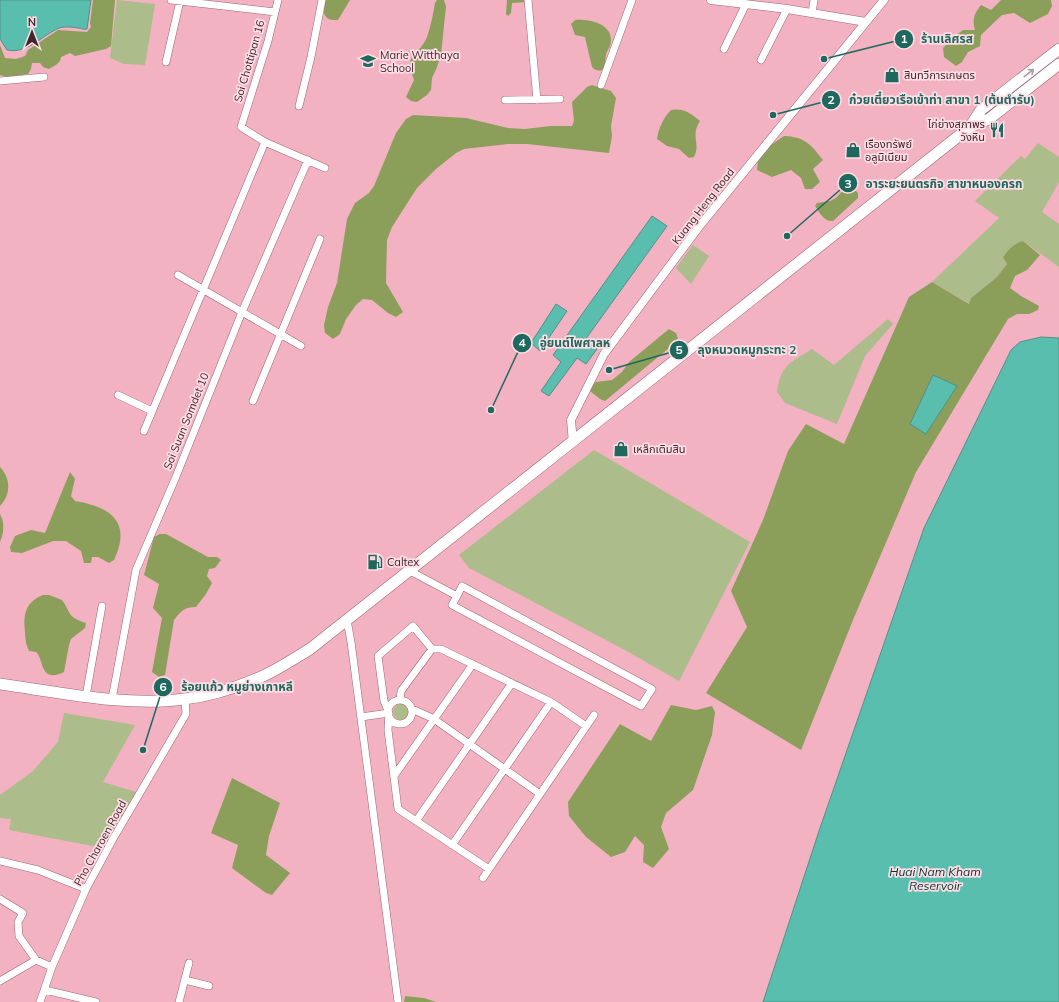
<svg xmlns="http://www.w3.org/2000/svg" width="1059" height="1002" font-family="Mulish,'Noto Sans Thai',sans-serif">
<rect width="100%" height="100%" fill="#f2b2c2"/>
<path fill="#acbc8a" d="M117,0L155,4L145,65L124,64L110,58Z
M1038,143L1059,157V182L1042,212L1059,224V267L1023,241L1003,257L1007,264L997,277L971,298L970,304L932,282L999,218L975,201L1021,156L1025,159Z
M693,245L709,256L691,284L676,268Z
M888,319L893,324L865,356L837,424L785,403L777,392C781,364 790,363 812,349L834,365Z
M594,450L750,542L679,681L625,650L469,568L459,555Z
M393 712a8 8 0 1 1 16 0a8 8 0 1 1-16 0Z
M64,713L135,725L103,782L136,792L103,848L9,830L11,819L0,818V795L33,771L58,742Z"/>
<path fill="#8b9f5a" d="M93,0H115L111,46L106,49L75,56L70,53L61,57C61,63 54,66 49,69L43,67L40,63H32L31,69L28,74L7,77L0,75V45L5,58L16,59L25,56L28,50L58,30L87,32L91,27L90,23Z
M325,0H350L338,20C323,21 322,12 325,0Z
M437,0H444L446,6L441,55L437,67L432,78L431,90L427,95L417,102L411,101L406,97L414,80C403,52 418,58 427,37C431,26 433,14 435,3Z
M507,0H526V2L512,3L511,13L508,16L506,14Z
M1001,0H1051L1052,6L1048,14L1030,23L1014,13L1002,15L981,35L980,46L968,52L962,62L956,66L944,57L943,48L955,36L963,30H975C972,19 974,14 981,5L991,10Z
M575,20C588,19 611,23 611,40C611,46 608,49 606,54C605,59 606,66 603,69C600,72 594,70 592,67L585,37L575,35L571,24Z
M592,85L611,91L616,98L611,126L612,136L609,153L527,144H508L464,149L456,153L436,169L417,188L392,227L387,240L386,283L403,312L396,317L388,313L372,300L363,299L356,305L346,319L340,334L333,339L325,333L324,325L328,307L337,283L347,219L355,203L369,193L374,186L396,133L406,119L413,115L466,118L508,128L525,129L551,126H572L574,121L572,102L587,87Z
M671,110C684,108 690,113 700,121C690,136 701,144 694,157L689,158L679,149L667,146L657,139C658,129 664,117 671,110Z
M784,136C804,137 810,143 823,160L813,169L820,182L812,189H805L801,178L791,170L772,177L757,170L758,160L771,145Z
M844,189L856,191L858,193V198L833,221C824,222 820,213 815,206L817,203L830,201L836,198Z
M1023,241L1040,255L1027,270L1015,276L1010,288L1021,296L1039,306L1038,310L1029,314H1017L1008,319L916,472L853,620L801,750L706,693L747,627L731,591L763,520L788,451L806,424L844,444L909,297L932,282L969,304L971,298L997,277L1007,264L1003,257C1009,249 1014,243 1023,241Z
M669,329L676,333L678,339L675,343L605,401L600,399L590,391L591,386L596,382L612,380L622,372L629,362Z
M0,467C11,478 11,495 0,506Z
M70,472L75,479L71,496L75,501C111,507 132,522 114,560L109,563L98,557H92L91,563H84L81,551L66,541H53L22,553L11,552L10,547L15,536L31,530L45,533Z
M0,514C5,524 4,532 0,542Z
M160,534H166L208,557H217L221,560L215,568L209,569L207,576L212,583L206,594L196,607C184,607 181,611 174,620L165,675L159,677L152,672L162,618L153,608L159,584L144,575L154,537Z
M43,595H49L62,600C72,614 67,617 86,623L85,628L71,639L69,645L64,672C39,684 44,658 36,652C35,652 30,651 29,651C26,645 25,639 25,632C23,615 25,602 43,595Z
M671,705L696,710L712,706L715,712L712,735L693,790L666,813L661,827L669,849L653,868L643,862L644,845L635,836L625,852L611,857L586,837L569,816L568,802L620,724L651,741Z
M232,778L280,803L269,836L266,855L290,873L272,895L266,893L232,868L238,845L211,833Z
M405,996L424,998L436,1002H404Z"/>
<path fill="#5abeaf" stroke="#529088" d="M0,0H91L87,29C83,30 82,28 78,28C72,27 62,26 57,29C40,37 27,54 7,50L0,39Z
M652,216L667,226L585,340L597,349L586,364L577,358L549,396L541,391L561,362L553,355Z
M556,304L567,311L540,351L531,343Z
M1041,337L1059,338V1002H763L819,831L924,528L1011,350L1020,342Z
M933,375L957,386L926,434L910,424Z"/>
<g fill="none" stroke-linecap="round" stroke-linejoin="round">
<g stroke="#9d6473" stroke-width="8">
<path id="minor" d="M171,0L275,12
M278,0L268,41L241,127L265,142L325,168
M528,0L537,100
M812,13L814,0
M724,49L746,4
M761,60L787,9
M166,62L180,1
M0,81L44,77
M601,85L632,0
M505,100L560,99
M299,106L311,57L322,0
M178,275L301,346
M118,395L152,411
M253,401L320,239
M144,431L265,142
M410,571L457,596L462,586L652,689L641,706L452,605L457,596
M347,620L351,642L398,1002
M432,649L413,626L378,656L384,701L389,713L388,730L398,809L489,869
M86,696L102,606
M112,699L136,570L175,479L242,312L308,160
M400,700L401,691L432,649H441L551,702L586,726
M388 712a12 12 0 1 1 24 0a12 12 0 1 1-24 0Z
M412,709L434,719L540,794
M361,717L389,713
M394,776L473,664
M416,821L512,683
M452,845L551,702
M0,861L38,870L86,889
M483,878L594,715
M0,899L23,913L18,922L19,936L36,960
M185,980L209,986
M0,981L36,960L52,967
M45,990L96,1002
M40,1002L52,967L86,889L113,839L186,714L185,699
M179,1002L189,963"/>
</g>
<g stroke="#9d6473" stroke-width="9">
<path id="tertiary" d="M711,0L787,9L866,22
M573,443L571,420L604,354L698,228L884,0"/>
</g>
<g stroke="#9d6473" stroke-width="12">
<path id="primary" d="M970,127L981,110L1059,49
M0,684C58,692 126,707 184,699C211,696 238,687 263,676C279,669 295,658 310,649L970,127L989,119L1059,64"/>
</g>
<use href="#minor" stroke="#fff" stroke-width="7"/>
<use href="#tertiary" stroke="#fff" stroke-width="8"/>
<use href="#primary" stroke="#fff" stroke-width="11"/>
</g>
<defs><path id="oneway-shaft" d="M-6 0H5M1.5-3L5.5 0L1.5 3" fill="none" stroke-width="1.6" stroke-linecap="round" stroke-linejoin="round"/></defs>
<use stroke="#a89da0" href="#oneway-shaft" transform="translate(1029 73) rotate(-38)"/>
<defs>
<g id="school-bare" transform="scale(1.2)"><path d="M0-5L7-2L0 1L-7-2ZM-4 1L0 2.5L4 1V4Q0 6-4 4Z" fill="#1f685e" stroke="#ffdde5" stroke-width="2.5" paint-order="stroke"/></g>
<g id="shop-bare" transform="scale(1.2)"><path d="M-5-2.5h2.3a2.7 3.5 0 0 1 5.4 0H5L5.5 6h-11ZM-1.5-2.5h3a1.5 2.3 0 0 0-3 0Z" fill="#1f685e" stroke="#ffdde5" stroke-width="2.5" paint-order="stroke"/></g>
<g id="restaurant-bare" transform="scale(1.2)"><path d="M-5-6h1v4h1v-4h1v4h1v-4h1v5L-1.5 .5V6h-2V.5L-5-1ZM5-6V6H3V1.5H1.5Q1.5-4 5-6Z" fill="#1f685e" stroke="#ffdde5" stroke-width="2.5" paint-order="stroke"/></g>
<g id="fuel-bare" transform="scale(1.2)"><path d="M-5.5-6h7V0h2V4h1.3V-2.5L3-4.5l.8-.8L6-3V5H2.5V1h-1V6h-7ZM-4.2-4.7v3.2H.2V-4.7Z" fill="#1f685e" stroke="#ffdde5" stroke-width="2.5" paint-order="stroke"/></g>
</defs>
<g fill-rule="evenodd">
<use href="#school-bare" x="368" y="61"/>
<use href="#shop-bare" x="892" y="75"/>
<use href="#restaurant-bare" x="997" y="130"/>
<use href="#shop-bare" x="853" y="150"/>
<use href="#shop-bare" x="621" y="449"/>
<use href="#fuel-bare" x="375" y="562"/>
</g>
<g text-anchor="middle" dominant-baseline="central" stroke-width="3.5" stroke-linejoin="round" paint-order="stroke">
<g font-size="11" fill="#3e262c" stroke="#ffdde5" text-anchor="start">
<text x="380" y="55">Marie Witthaya<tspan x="380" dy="13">School</tspan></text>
<text x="904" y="75">สินทวีการเกษตร</text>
<text x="985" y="124" text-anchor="end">ไก่ย่างสุภาพร<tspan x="985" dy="13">วังหิน</tspan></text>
<text x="865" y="144">เรืองทรัพย์<tspan x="865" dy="13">อลูมิเนียม</tspan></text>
<text x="633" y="449">เหล็กเติมสิน</text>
<text x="387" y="562">Caltex</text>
</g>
<g font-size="11" fill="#3e262c" stroke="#ffdde5">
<text transform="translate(249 61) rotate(-74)">Soi Chottipan 16</text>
<text transform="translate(703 206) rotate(-52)">Kuang Heng Road</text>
<text transform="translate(186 421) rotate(-68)">Soi Suan Somdet 10</text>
<text transform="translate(100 843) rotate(-61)">Pho Charoen Road</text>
</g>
<g font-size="12" font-style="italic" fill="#03342e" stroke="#ffdde5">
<text x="935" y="871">Huai Nam Kham<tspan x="935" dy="14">Reservoir</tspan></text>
</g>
</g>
<path fill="none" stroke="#1f685e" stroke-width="1.5" d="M824 59L904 39M773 115L831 100M787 236L848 183M491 410L522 343M609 370L679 350M143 750L163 687"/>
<g fill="#1f685e" stroke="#ffdde5" stroke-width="1.5">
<circle cx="824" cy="59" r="4"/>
<circle cx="773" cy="115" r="4"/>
<circle cx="787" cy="236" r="4"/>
<circle cx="491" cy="410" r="4"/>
<circle cx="609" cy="370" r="4"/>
<circle cx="143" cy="750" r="4"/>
<circle cx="904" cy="39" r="10"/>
<circle cx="831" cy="100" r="10"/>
<circle cx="848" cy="183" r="10"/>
<circle cx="522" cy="343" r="10"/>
<circle cx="679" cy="350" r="10"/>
<circle cx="163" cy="687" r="10"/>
</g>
<g font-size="12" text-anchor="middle" font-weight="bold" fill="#fff">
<text x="904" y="43">1</text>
<text x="831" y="104">2</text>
<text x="848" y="188">3</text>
<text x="522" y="347">4</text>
<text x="679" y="354">5</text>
<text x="163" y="691">6</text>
</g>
<g font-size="12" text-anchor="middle" font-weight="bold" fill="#1f685e" stroke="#ffdde5" stroke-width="3.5" stroke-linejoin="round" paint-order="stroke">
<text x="947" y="43">ร้านเลิศรส</text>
<text x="942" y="104">ก๋วยเตี๋ยวเรือเข้าท่า สาขา 1 (ต้นตำรับ)</text>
<text x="944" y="188">อาระยะยนตรกิจ สาขาหนองครก</text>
<text x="575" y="347">อู่ยนต์ไพศาลห</text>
<text x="747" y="354">ลุงหนวดหมูกระทะ 2</text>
<text x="237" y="691">ร้อยแก้ว หมูย่างเกาหลี</text>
</g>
<g transform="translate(32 32)" stroke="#ffdde5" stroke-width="3" paint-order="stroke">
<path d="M0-3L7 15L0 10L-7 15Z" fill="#3e262c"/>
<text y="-6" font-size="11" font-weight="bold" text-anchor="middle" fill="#3e262c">N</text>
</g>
</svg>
